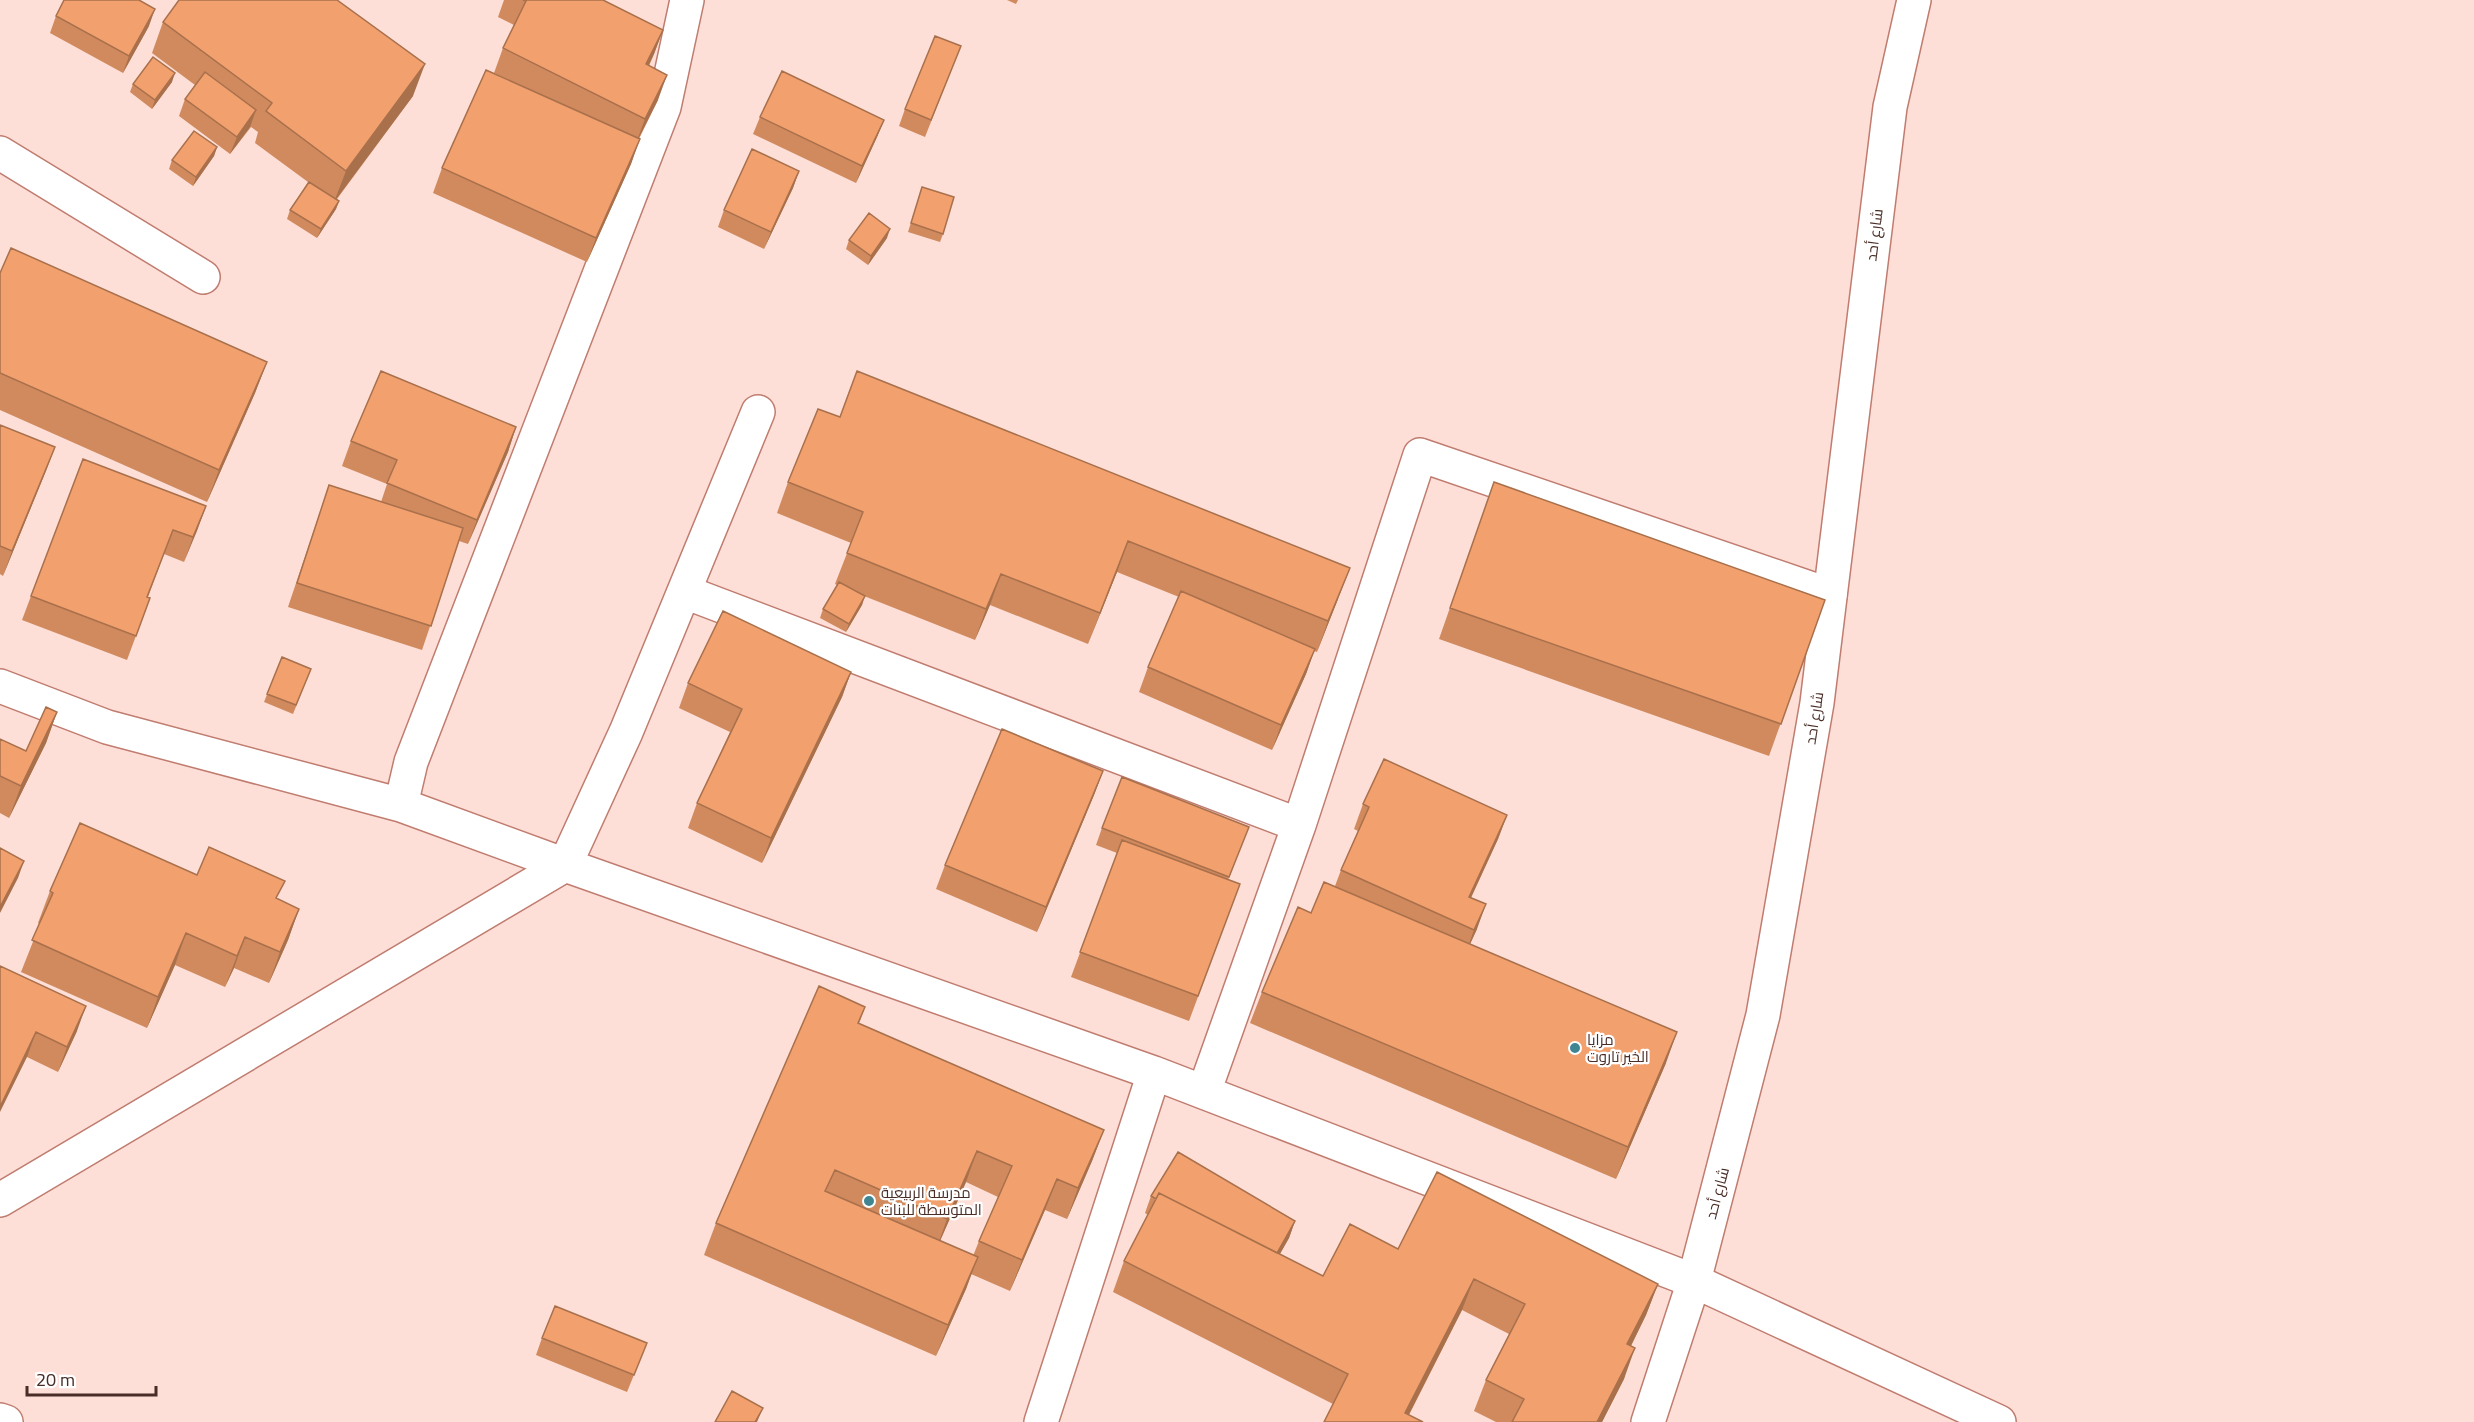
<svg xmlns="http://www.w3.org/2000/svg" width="2474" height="1422" font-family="Georgia,Cairo,serif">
<rect width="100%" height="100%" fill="#fddfd8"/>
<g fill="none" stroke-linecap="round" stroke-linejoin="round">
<g stroke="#c07c6f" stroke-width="36">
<path id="street" d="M687,0L664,107L411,762L401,805L565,865L626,732L758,412
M0,153L203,277
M685,592L1299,825
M0,686L107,727L401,805
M1204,1092L1299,825L1420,455L1830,595
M0,1200L565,865L1154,1073L1694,1281L1999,1422
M0,1420L6,1422
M1041,1422L1154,1073"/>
</g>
<g stroke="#c07c6f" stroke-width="36">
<path id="primary" d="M1648,1422L1694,1281L1763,1015L1817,703L1890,107L1914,0"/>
</g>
<use href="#street" stroke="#fff" stroke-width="33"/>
<use href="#primary" stroke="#fff" stroke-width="33"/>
</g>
<path fill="#d08a5e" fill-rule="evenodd" d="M504,0H603L663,30L654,54L649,66L658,100L639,139L631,164L587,262L433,193L442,168L515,83L494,73L503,48L514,25L498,17Z
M1007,0H1018L1016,4Z
M56,16L149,26L123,73L50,33Z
M163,22L413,96L337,199L339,201L336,209L317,238L287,219L290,210L308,182L255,143L258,132L251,127L230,154L179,116L185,99L195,85L152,53Z
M961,46L925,137L899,126L905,109Z
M172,82L152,109L130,92L133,84Z
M760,117L884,120L877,137L856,183L753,134Z
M217,147L214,156L193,186L169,169L172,160Z
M799,171L793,188L764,249L718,227L724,210Z
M922,187L943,234L940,242L908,232Z
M887,238L868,265L846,249L849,240Z
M0,273L267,362L255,393L207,502L0,410Z
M840,417L1338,599L1317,652L1314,651L1306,674L1272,750L1139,692L1148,667L1179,597L1117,572L1088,644L990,605L975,640L864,596L862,605L846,632L820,618L823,609L837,585L835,584L851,543L777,513L788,482Z
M0,425L55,447L3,576L0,574Z
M516,427L508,452L468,544L459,541L422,650L288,607L329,485L381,502L387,484L342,466L351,441Z
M1494,482L1825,600L1769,756L1439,639Z
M206,506L184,562L164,554L148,597L150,598L127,660L22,620L31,596Z
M282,657L311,669L293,714L264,702Z
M851,672L842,697L762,863L688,828L697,803L730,732L679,708L688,683Z
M57,712L46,743L9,818L0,813V739L26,751Z
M1103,771L1094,795L1037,932L936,889L945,865Z
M1363,804L1507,815L1498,839L1471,898L1477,929L1470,944L1666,1063L1616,1179L1250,1023L1262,992L1311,913L1335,886L1341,870L1358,831L1354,829Z
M1249,827L1228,880L1240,884L1189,1021L1071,977L1117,853L1096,845L1102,828Z
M197,875L278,899L299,909L288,940L269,983L234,968L225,987L175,965L147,1028L21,972L40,924L38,923L50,891Z
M0,966L77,1031L58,1072L27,1057Z
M865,1007L859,1024L1104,1130L1092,1161L1067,1219L1045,1210L1010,1291L971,1274L966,1289L936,1356L704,1255L716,1223ZM966,1182L998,1197L979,1241L973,1256L940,1241Z
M1151,1196L1295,1221L1289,1238L1280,1254L1323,1276L1398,1249L1658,1284L1646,1315L1631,1346L1624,1379L1602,1422H1496L1474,1411L1486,1380L1509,1334L1462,1310L1409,1415L1333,1404L1113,1292L1124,1261L1148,1215L1145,1213Z
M542,1338L640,1360L627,1392L536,1355Z"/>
<path fill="#a9704c" d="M155,9L149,26L123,73L129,56Z
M663,30L654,54L637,89L646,64Z
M425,64L413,96L334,202L346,171Z
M175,73L172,82L152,109L155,100Z
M667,75L658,100L636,143L645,119Z
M256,110L250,127L230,154L237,137Z
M884,120L877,137L856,183L862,166Z
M640,139L631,164L587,262L596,238Z
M217,147L214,156L193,186L196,177Z
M799,171L793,188L764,249L771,232Z
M339,201L336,209L317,238L321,229Z
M890,229L887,238L868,265L871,256Z
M267,362L255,393L207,502L219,470Z
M516,427L508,452L468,544L477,520Z
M55,447L46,471L3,576L12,551Z
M206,506L197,531L184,562L193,537Z
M1128,541L1117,572L1088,644L1100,613Z
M1350,568L1338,599L1317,652L1328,621Z
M1001,574L990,605L975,640L986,609Z
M865,596L862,605L846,632L849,624Z
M1315,649L1306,674L1272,750L1281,725Z
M851,672L842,697L762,863L771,838Z
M57,712L46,743L9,818L21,786Z
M1103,771L1094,795L1037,932L1046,907Z
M1507,815L1498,839L1460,921L1469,897Z
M24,861L18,878L0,913V907Z
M1486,904L1477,929L1465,955L1474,930Z
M299,909L288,940L269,983L280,952Z
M186,933L175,965L147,1028L158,997Z
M245,937L234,968L225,987L237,956Z
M86,1006L77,1031L58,1072L67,1047Z
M36,1032L27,1057L0,1112V1107Z
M1677,1032L1666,1063L1616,1179L1628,1147Z
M1104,1130L1092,1161L1067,1219L1078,1188Z
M977,1151L966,1182L936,1250L947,1219Z
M1057,1179L1045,1210L1010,1291L1022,1260Z
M1295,1221L1289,1238L1263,1283L1269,1266Z
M978,1257L966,1289L936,1356L948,1325Z
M1474,1279L1462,1310L1405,1422V1413Z
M1658,1284L1646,1315L1616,1376L1627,1344Z
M1635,1348L1624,1379L1602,1422H1597Z
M763,1408L757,1422H755Z"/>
<path fill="#f2a06d" stroke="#a9704c" stroke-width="1.5" d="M64,0H139L155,9L129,56L56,16Z
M179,0H337L425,64L346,171L266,111L272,103L163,22Z
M523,0H603L663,30L646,64L667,75L645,119L503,48L526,1Z
M935,36L961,46L931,120L905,109Z
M153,57L175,73L155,100L133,84Z
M486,70L640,139L596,238L442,168Z
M782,71L884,120L862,166L760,117Z
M205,72L256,110L237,137L185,99Z
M194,131L217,147L196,177L172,160Z
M752,149L799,171L771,232L724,210Z
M309,182L339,201L321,229L290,210Z
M922,187L954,197L943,234L911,223Z
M869,213L890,229L871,256L849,240Z
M11,248L267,362L219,470L0,373V273Z
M381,371L516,427L477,520L387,483L397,460L351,441Z
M857,371L1350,568L1328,621L1128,541L1100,613L1001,574L986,609L847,553L863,512L788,482L818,409L840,417Z
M0,425L55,447L12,551L0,546Z
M83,459L206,506L193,537L173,530L147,597L150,598L136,636L31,596Z
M1494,482L1825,600L1781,724L1450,608Z
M329,485L463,528L431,626L297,583Z
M839,582L865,596L849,624L823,609Z
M1181,591L1315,649L1281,725L1148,667Z
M723,611L851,672L771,838L697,803L742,709L688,683Z
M282,657L311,669L296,705L267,694Z
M46,707L57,712L21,786L0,776V739L26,751Z
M1002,729L1103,771L1046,907L945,865Z
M1384,759L1507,815L1469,897L1486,904L1474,930L1341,870L1369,807L1363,804Z
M1122,777L1249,827L1229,877L1102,828Z
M80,823L197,875L209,847L285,881L276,898L299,909L280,952L245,937L237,956L186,933L158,997L32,940L53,893L50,891Z
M1122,840L1240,884L1198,996L1080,952Z
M0,848L24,861L0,907Z
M1324,882L1677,1032L1628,1147L1262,992L1298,907L1311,913Z
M0,966L86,1006L67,1047L36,1032L0,1107Z
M819,986L865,1007L858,1023L1104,1130L1078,1188L1057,1179L1022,1260L979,1241L1012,1166L977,1151L947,1219L835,1170L825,1191L978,1257L948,1325L716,1223Z
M1178,1152L1295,1221L1277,1253L1159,1193L1156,1199L1151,1196Z
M1437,1172L1658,1284L1627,1344L1635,1348L1597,1422H1512L1524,1399L1486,1380L1525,1304L1474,1279L1405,1413L1423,1422H1324L1348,1374L1124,1261L1159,1193L1323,1276L1350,1224L1398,1249Z
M555,1306L647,1343L634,1375L542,1338Z
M732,1391L763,1408L755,1422H715Z"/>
<g fill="#408592" stroke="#fff" stroke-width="2">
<circle cx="1575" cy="1048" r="6"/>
<circle cx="869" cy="1201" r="6"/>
</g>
<g text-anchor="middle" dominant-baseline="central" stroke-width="4.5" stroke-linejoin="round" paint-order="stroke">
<g font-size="15" fill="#492d27" stroke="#fff">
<text transform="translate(1874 235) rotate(-83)">شارع أحد</text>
<text transform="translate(1814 718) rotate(-81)">شارع أحد</text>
<text transform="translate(1717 1193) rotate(-75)">شارع أحد</text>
</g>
<g font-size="15" fill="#492d27" stroke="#fff" text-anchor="start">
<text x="1587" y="1039">مزايا<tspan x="1587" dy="17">الخير تاروت</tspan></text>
<text x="881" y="1192">مدرسة الربيعية<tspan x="881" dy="17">المتوسطة للبنات</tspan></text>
</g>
</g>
<path d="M27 1386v9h129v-9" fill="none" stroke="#492d27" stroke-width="3"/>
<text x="36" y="1386" font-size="18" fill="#492d27" stroke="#ffffff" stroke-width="4.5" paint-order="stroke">20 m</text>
</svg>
